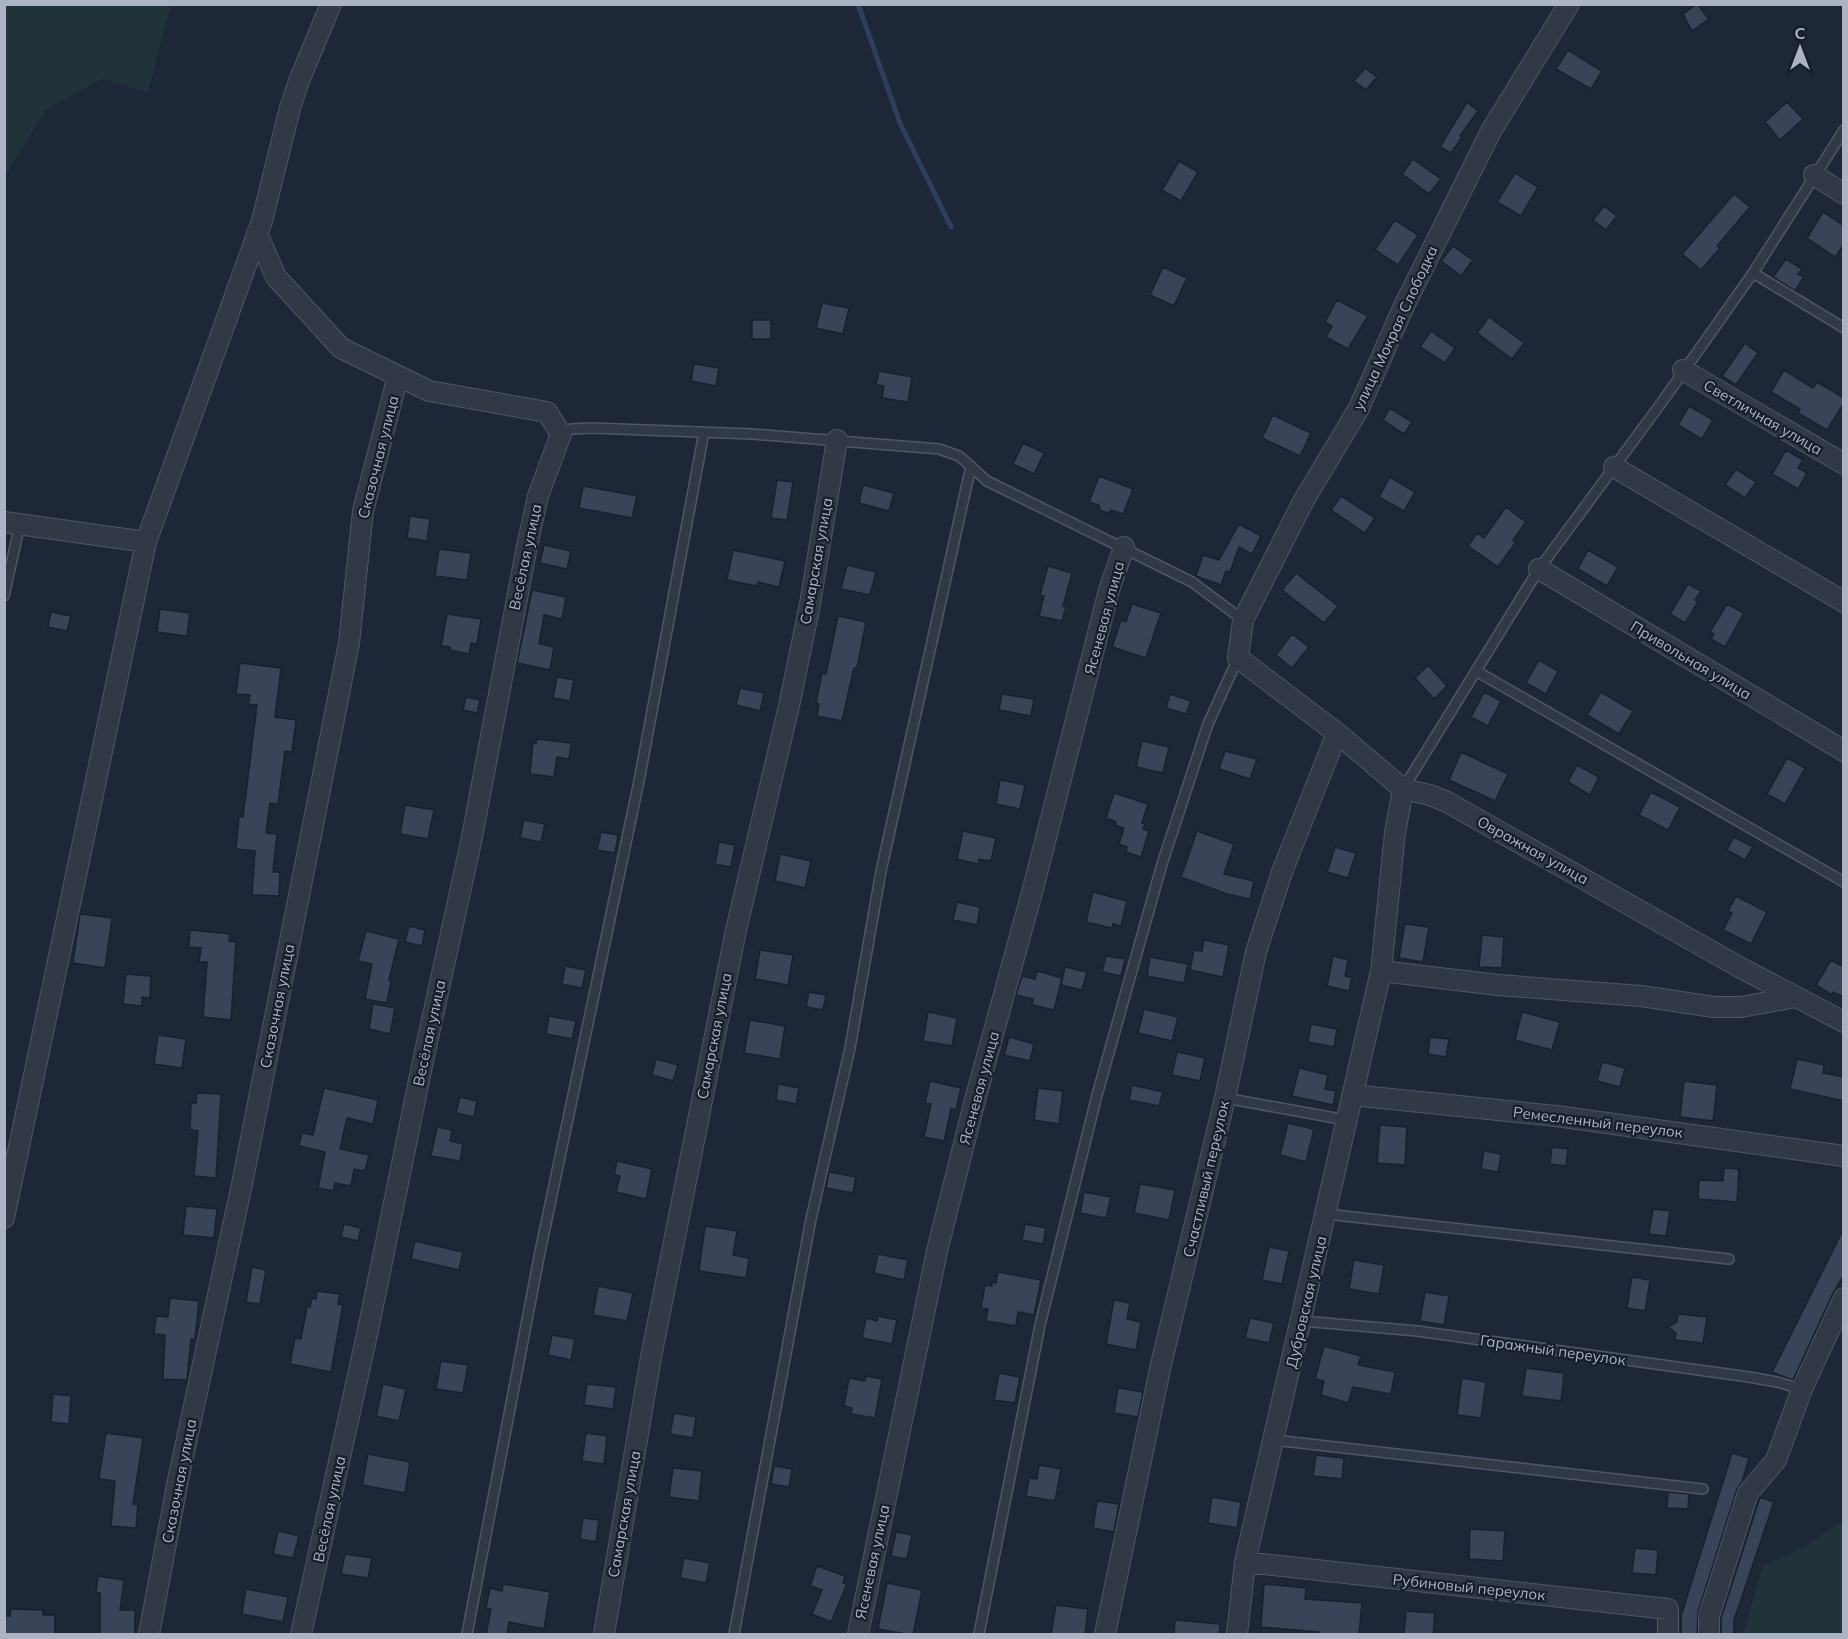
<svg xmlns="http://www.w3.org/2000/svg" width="1848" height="1639" font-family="Mulish,sans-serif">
<rect width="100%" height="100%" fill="#1e2737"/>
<path fill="#203338" d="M5,4L171,5L148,92L101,79L46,110L5,176Z
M1843,1520V1634H1743L1763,1566L1811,1543Z"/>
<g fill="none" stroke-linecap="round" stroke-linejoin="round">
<path stroke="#2e3e5d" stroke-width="5" d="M858,4L900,123L951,227"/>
</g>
<path fill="#3a4458" stroke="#19202e" stroke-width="1.5" d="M1697,4L1709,19L1692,31L1683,14Z
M1568,50L1602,71L1591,89L1556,69Z
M1365,68L1377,77L1366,90L1354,81Z
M1467,102L1478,111L1460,136L1462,137L1451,153L1440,147Z
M1787,102L1803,119L1780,140L1765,122Z
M1413,159L1441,179L1429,194L1402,174Z
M1179,161L1198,172L1181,201L1162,190Z
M1515,173L1538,187L1521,216L1497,202Z
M1734,194L1750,207L1717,246L1720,248L1701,270L1682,254Z
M1604,206L1617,216L1606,230L1593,220Z
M1823,212L1844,226V244L1835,257L1807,238Z
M1395,220L1418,235L1398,265L1375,250Z
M1453,246L1473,260L1461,276L1441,261Z
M1786,259L1802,269L1798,274L1804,277L1795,291L1773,277Z
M1163,267L1187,278L1174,306L1150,295Z
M1337,300L1368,316L1348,349L1326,337L1332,326L1325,322Z
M822,303L849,308L843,334L816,328Z
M1489,317L1524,343L1512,359L1477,333Z
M752,320H771V339H752Z
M1431,331L1455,348L1445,363L1420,347Z
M1745,343L1758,353L1736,385L1722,376Z
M694,364L719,368L716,386L691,381Z
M1784,370L1813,388L1817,382L1844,398V403L1827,430L1798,413L1800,409L1771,392Z
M879,371L912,377L908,402L882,398L884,386L876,385Z
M1689,406L1713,420L1702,439L1678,425Z
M1390,408L1412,422L1404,434L1383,420Z
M1273,415L1311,433L1300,456L1262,438Z
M1023,443L1044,453L1034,474L1013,464Z
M1786,450L1803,460L1798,468L1807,473L1798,489L1772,474Z
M1736,469L1756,482L1745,498L1725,485Z
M1099,476L1133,489L1123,514L1111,510L1108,513L1100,510L1099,505L1089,502Z
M1390,477L1415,492L1404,511L1379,497Z
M777,480L793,482L787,520L771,518Z
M863,485L894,493L889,511L859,503Z
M583,486L637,496L632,518L579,508Z
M1341,496L1375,518L1365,533L1331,510Z
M1506,507L1526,522L1513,540L1516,542L1498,567L1468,546L1477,533L1484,538Z
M410,516L430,519L427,541L407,538Z
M1239,524L1261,536L1252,554L1239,547L1230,572L1226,571L1221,585L1196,576L1203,555L1219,560Z
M544,545L571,551L567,569L540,563Z
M439,549L471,553L467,580L435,576Z
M733,550L785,561L779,587L758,582L757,586L727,580Z
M1588,550L1618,567L1607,586L1578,569Z
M847,565L876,572L870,595L841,589Z
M1048,566L1072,573L1063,606L1066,607L1062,621L1039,616L1044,596L1040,595Z
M1296,573L1338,606L1324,623L1282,590Z
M1688,584L1701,591L1695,600L1698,602L1685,623L1670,614Z
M532,590L566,597L562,619L544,615L539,644L554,647L550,670L517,663Z
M1132,604L1161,613L1146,658L1112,647L1121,620L1126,622Z
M1727,604L1744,613L1725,647L1711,639L1714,634L1710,632Z
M160,609L190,613L187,636L157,632Z
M51,612L71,616L67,631L48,627Z
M447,614L481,619L477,644L471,643L469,654L450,650V647L441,646Z
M838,616L866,622L857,668H854L842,721L817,716L819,704L816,703L822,673L826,674Z
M1292,634L1309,647L1292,668L1276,655Z
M1539,660L1558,671L1546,694L1526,683Z
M240,663L281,668L275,717L296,720L292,752L285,751L278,804L270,803L266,833L277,834L273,872H280L279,896L252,895L255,851L236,849L239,816L243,817L257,705L248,704L250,695L236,694Z
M1428,665L1447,686L1434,699L1415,678Z
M557,677L574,680L570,701L553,698Z
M740,688L764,693L760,711L736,705Z
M1484,692L1501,701L1488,726L1471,717Z
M1601,692L1633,711L1619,734L1587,715Z
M1002,694L1034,699L1031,716L999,710Z
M1170,694L1191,701L1186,714L1166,708Z
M466,697L480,700L477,713L463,710Z
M537,739L571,743L569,759L557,757L554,777L530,774L533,743H536Z
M1142,741L1169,747L1163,773L1136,767Z
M1225,751L1257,759L1250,779L1219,769Z
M1461,752L1508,774L1495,801L1449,780Z
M1787,758L1805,768L1785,804L1767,794Z
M1577,765L1599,777L1590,795L1568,782Z
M1000,780L1025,785L1020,809L996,804Z
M1651,792L1680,807L1668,830L1639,815Z
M1114,793L1148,804L1142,823L1145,824L1143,829L1149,831L1141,857L1126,852L1127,847L1119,844L1124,828L1115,825L1116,822L1106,818Z
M405,805L434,810L428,839L400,834Z
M524,820L545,824L541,842L520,838Z
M963,831L996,838L991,861L979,859L978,864L957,859Z
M1197,831L1234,844L1224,874L1254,881L1250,899L1227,894L1181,877Z
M601,832L618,835L615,853L597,850Z
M1734,837L1753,847L1745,860L1727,850Z
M719,842L735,845L731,867L715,864Z
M1335,847L1356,853L1348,878L1327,872Z
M780,854L811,861L805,888L775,881Z
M1093,892L1127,901L1121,926L1113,924L1112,928L1086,922Z
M1736,896L1767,912L1751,944L1723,930L1732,913L1728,911Z
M957,902L980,907L977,925L953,920Z
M80,914L112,918L105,968L73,963Z
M1405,924L1429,927L1423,962L1399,958Z
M409,926L425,930L422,946L405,942Z
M190,930L230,934L229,941L236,942L231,1020L203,1017L207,962H199L201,948L189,947Z
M366,931L399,939L389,980L391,981L387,1003L365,999L372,964L358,961Z
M1482,935L1504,937L1502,968L1479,967Z
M1204,940L1229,945L1223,977L1190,970L1194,950L1202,951Z
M760,950L793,955L788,985L755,979Z
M1106,956L1125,959L1121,976L1102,972Z
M1333,956L1348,960L1345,976L1352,978L1349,991L1327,986Z
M1150,957L1188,964L1184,983L1147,976Z
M1831,960L1844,967V997L1833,992L1832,995L1816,985Z
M565,966L586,970L582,988L562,984Z
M1065,967L1087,972L1082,990L1061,985Z
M1037,971L1062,978L1054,1010L1032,1005L1033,999L1016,995L1022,976L1035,979Z
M126,974L151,976L150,998L142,997V1006L123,1004Z
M809,992L826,995L823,1010L806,1007Z
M373,1004L395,1008L390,1034L369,1029Z
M1144,1009L1178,1017L1172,1041L1138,1033Z
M928,1012L957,1018L952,1046L923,1041Z
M1522,1012L1560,1022L1552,1050L1515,1040Z
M549,1016L576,1021L572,1039L546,1034Z
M750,1020L785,1026L780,1059L744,1053Z
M1311,1024L1337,1029L1334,1047L1308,1042Z
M158,1035L186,1039L182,1068L154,1064Z
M1009,1037L1034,1044L1030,1061L1004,1055Z
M1430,1037L1449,1039L1446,1057L1428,1054Z
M1177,1052L1205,1058L1200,1081L1172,1075Z
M656,1059L678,1065L673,1081L652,1075Z
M1797,1059L1824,1065L1823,1073L1844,1077V1101L1790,1089Z
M1602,1062L1625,1068L1620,1087L1597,1081Z
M1299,1068L1328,1075L1325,1089L1336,1091L1333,1105L1292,1096Z
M930,1081L961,1088L956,1110L951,1109L944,1141L924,1137L931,1104L925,1103Z
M1684,1081L1717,1085L1713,1121L1680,1117Z
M778,1084L799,1088L796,1104L776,1100Z
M1132,1085L1163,1092L1159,1106L1129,1100Z
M324,1088L378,1100L373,1124L347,1118L340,1149L369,1155L365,1171L354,1169L351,1186L335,1183L333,1191L318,1188L325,1152L299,1146L302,1133L313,1135Z
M1038,1088L1063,1091L1059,1124L1034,1120Z
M197,1093L221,1094L216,1178L194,1176L198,1131L190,1130L191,1103H196Z
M460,1097L477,1101L474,1117L456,1113Z
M1288,1123L1314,1129L1306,1162L1280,1155Z
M1380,1125L1407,1127L1405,1165L1377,1163Z
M437,1127L452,1130L450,1141L463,1144L460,1161L431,1156Z
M1552,1147L1568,1149L1566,1166L1550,1164Z
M1484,1151L1501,1154L1498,1172L1481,1169Z
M617,1161L652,1169L646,1199L616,1192L620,1176L614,1175Z
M1724,1168L1739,1169L1737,1202L1698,1199L1699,1180L1723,1181Z
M829,1172L856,1177L853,1193L826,1188Z
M1140,1184L1175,1190L1169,1220L1134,1213Z
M1084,1192L1111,1197L1106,1218L1080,1213Z
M186,1206L217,1209L214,1238L183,1235Z
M1653,1209L1670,1211L1666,1236L1649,1234Z
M344,1224L361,1228L358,1241L341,1237Z
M1025,1224L1046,1228L1043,1244L1022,1240Z
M705,1226L737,1231L733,1255L749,1258L746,1278L699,1271Z
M1844,1228V1275L1833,1293L1793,1380L1782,1376L1772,1372Z
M415,1241L463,1252L459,1270L411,1259Z
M1269,1247L1289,1251L1282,1284L1262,1280Z
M878,1254L908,1260L904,1280L874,1273Z
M1354,1260L1384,1265L1379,1294L1349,1289Z
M252,1267L266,1270L260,1304L246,1302Z
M998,1272L1041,1280L1034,1315L1018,1312L1016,1326L986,1321L988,1309L981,1308L985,1285L992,1286V1282L996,1283Z
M1632,1277L1650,1280L1645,1311L1627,1308Z
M598,1286L633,1293L627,1321L593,1315Z
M317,1291L340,1294L338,1304L343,1305L331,1372L290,1364L295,1338L301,1339L307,1307H310L312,1298L316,1299Z
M1425,1292L1449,1296L1444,1325L1420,1321Z
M170,1298L199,1301L195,1339H191L187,1380L163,1379L165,1335L154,1334L156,1316L168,1317Z
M1114,1300L1130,1303L1127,1319L1141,1322L1136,1350L1106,1344Z
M1678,1314L1707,1317L1703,1343L1675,1340L1676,1333L1668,1327L1677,1322Z
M878,1316L897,1320L892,1344L862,1338L866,1318L877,1321Z
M1250,1318L1274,1323L1269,1343L1245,1338Z
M552,1335L575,1339L571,1360L548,1355Z
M1324,1346L1361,1356L1358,1365L1395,1372L1391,1394L1353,1387L1348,1403L1321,1395L1324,1381L1315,1379Z
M441,1361L468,1365L463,1393L436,1389Z
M1526,1368L1564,1373L1561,1401L1522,1396Z
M999,1373L1020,1377L1015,1403L994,1400Z
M866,1376L882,1379L875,1418L851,1414L852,1408L844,1406L849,1378L865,1381Z
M1462,1378L1486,1382L1481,1418L1457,1415Z
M383,1384L406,1389L399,1421L376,1416Z
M587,1384L616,1387L613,1409L584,1405Z
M1118,1388L1143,1392L1138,1417L1114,1413Z
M53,1394L71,1396L69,1424L51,1422Z
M674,1413L696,1417L693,1438L670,1434Z
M106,1433L143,1438L133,1504L138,1505L136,1528L111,1526L115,1481L99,1479Z
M586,1433L607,1436L604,1464L582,1461Z
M1732,1453L1749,1458L1742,1482L1737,1489L1698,1612L1697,1635H1681V1616Z
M368,1454L410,1462L405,1493L362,1485Z
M1316,1455L1344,1458L1342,1479L1313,1476Z
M1039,1465L1061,1469L1055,1501L1026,1496L1029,1478L1037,1479Z
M774,1466L792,1469L789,1487L771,1484Z
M673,1468L702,1471L699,1501L669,1497Z
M1668,1492L1689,1494L1688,1509L1667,1508Z
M1212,1497L1241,1502L1237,1528L1208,1523Z
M1760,1497L1774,1502L1734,1620V1635H1721V1618Z
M1097,1501L1119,1504L1114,1532L1093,1528Z
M583,1518L599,1520L596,1542L580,1539Z
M1470,1529L1505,1531L1503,1561L1469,1559Z
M278,1531L299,1536L293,1558L273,1554Z
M896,1532L912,1535L907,1559L891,1556Z
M1635,1548L1658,1550L1656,1575L1632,1573Z
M345,1554L372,1558L368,1578L341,1574Z
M684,1558L710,1563L706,1583L680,1578Z
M817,1566L845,1576L843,1583L847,1584L831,1622L812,1614L822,1590L810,1586Z
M98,1576L124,1580L120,1610H135V1635H100V1593H96Z
M887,1583L922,1590L913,1635L878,1629Z
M503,1584L550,1592L544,1629L509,1622L507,1635H486L491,1609L486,1608L490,1588L502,1591Z
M1264,1584L1306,1588L1305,1599L1362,1603L1359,1635H1318L1319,1632L1261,1627Z
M246,1589L288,1597L283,1622L242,1614Z
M1056,1605L1088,1609L1085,1635H1051Z
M11,1609L43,1610V1615H55V1635H4V1616H10Z
M1406,1611L1435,1613L1433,1635H1404Z
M1175,1620L1220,1624L1219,1635H1174Z"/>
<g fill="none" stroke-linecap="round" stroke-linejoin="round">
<g stroke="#4f5666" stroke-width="12">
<path id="service" d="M1753,273L1844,328
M561,434L571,429L592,428L752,434L939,449L959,456L987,481L1192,582L1243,620
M4,596L20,524
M1476,671L1844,882
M1403,789L1539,569L1662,402L1753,273L1844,130
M1225,1098L1346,1120
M1326,1214L1729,1259
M1302,1321L1417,1331L1749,1377L1777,1382L1802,1389
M1274,1440L1703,1489
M467,1634L540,1252L639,781L704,432
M734,1634L811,1219L850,1048L881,871L971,466
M979,1634L1040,1325L1097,1095L1162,864L1208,724L1238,658"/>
</g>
<g stroke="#4f5666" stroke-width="22">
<path id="minor" d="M1569,4L1491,131L1404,306L1359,408L1304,500L1243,620L1238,658L1337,733L1403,789L1430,795L1447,802L1741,968L1844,1022
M1814,175L1844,194
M257,233L276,277L341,348L429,391L547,412L561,434L538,496L527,546L471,842L423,1061L368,1330L301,1634
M1683,370L1844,464
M1614,467L1844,602
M4,522L146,542
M1539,569L1844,751
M1381,971L1498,985L1641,996L1714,1007H1741L1796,997
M1352,1095L1556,1116L1844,1156
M4,1218L146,542L262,221L290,108L299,81L331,4
M1245,1562L1668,1609V1634
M149,1634L178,1480L242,1184L349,643L363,511L398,376
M604,1634L651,1357L736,930L789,706L810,604L837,440
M858,1634L937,1251L975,1100L1034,885L1109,590L1124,547
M1105,1634L1160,1369L1225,1098L1256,952L1282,872L1337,733
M1237,1634L1245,1562L1381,971L1395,833L1403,789
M1709,1634V1616L1748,1493L1776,1460L1802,1389L1844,1298"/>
</g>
<use href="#service" stroke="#313947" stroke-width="9"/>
<use href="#minor" stroke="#313947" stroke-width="20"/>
</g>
<g text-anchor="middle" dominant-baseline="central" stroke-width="4.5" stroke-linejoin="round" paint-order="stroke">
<g font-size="15" fill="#abb3c5" stroke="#171e2b">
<text transform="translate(1395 328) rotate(-65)">улица Мокрая Слободка</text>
<text transform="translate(1763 417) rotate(30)">Светличная улица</text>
<text transform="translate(378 457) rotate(-76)">Сказочная улица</text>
<text transform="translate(525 557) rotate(-78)">Весёлая улица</text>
<text transform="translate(816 561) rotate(-80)">Самарская улица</text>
<text transform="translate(1104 618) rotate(-75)">Ясеневая улица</text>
<text transform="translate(1691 660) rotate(31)">Привольная улица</text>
<text transform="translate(1533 850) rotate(29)">Овражная улица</text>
<text transform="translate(277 1006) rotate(-79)">Сказочная улица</text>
<text transform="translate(429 1033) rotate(-78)">Весёлая улица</text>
<text transform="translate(714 1036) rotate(-79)">Самарская улица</text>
<text transform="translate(979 1088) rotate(-75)">Ясеневая улица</text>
<text transform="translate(1598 1122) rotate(7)">Ремесленный переулок</text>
<text transform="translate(1206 1179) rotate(-77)">Счастливый переулок</text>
<text transform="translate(1306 1302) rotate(-77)">Дубровская улица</text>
<text transform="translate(1553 1350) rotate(8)">Гаражный переулок</text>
<text transform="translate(179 1481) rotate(-79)">Сказочная улица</text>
<text transform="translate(329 1509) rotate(-78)">Весёлая улица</text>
<text transform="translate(624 1514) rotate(-80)">Самарская улица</text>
<text transform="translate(872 1562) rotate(-78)">Ясеневая улица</text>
<text transform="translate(1469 1587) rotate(6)">Рубиновый переулок</text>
</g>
</g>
<rect width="1848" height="1639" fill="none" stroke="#abb3c5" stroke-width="12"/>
<g transform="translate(1800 48)" stroke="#171e2b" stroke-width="4.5" paint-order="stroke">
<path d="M0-4.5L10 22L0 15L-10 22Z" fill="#abb3c5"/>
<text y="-9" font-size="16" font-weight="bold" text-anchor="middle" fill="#abb3c5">С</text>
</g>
</svg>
